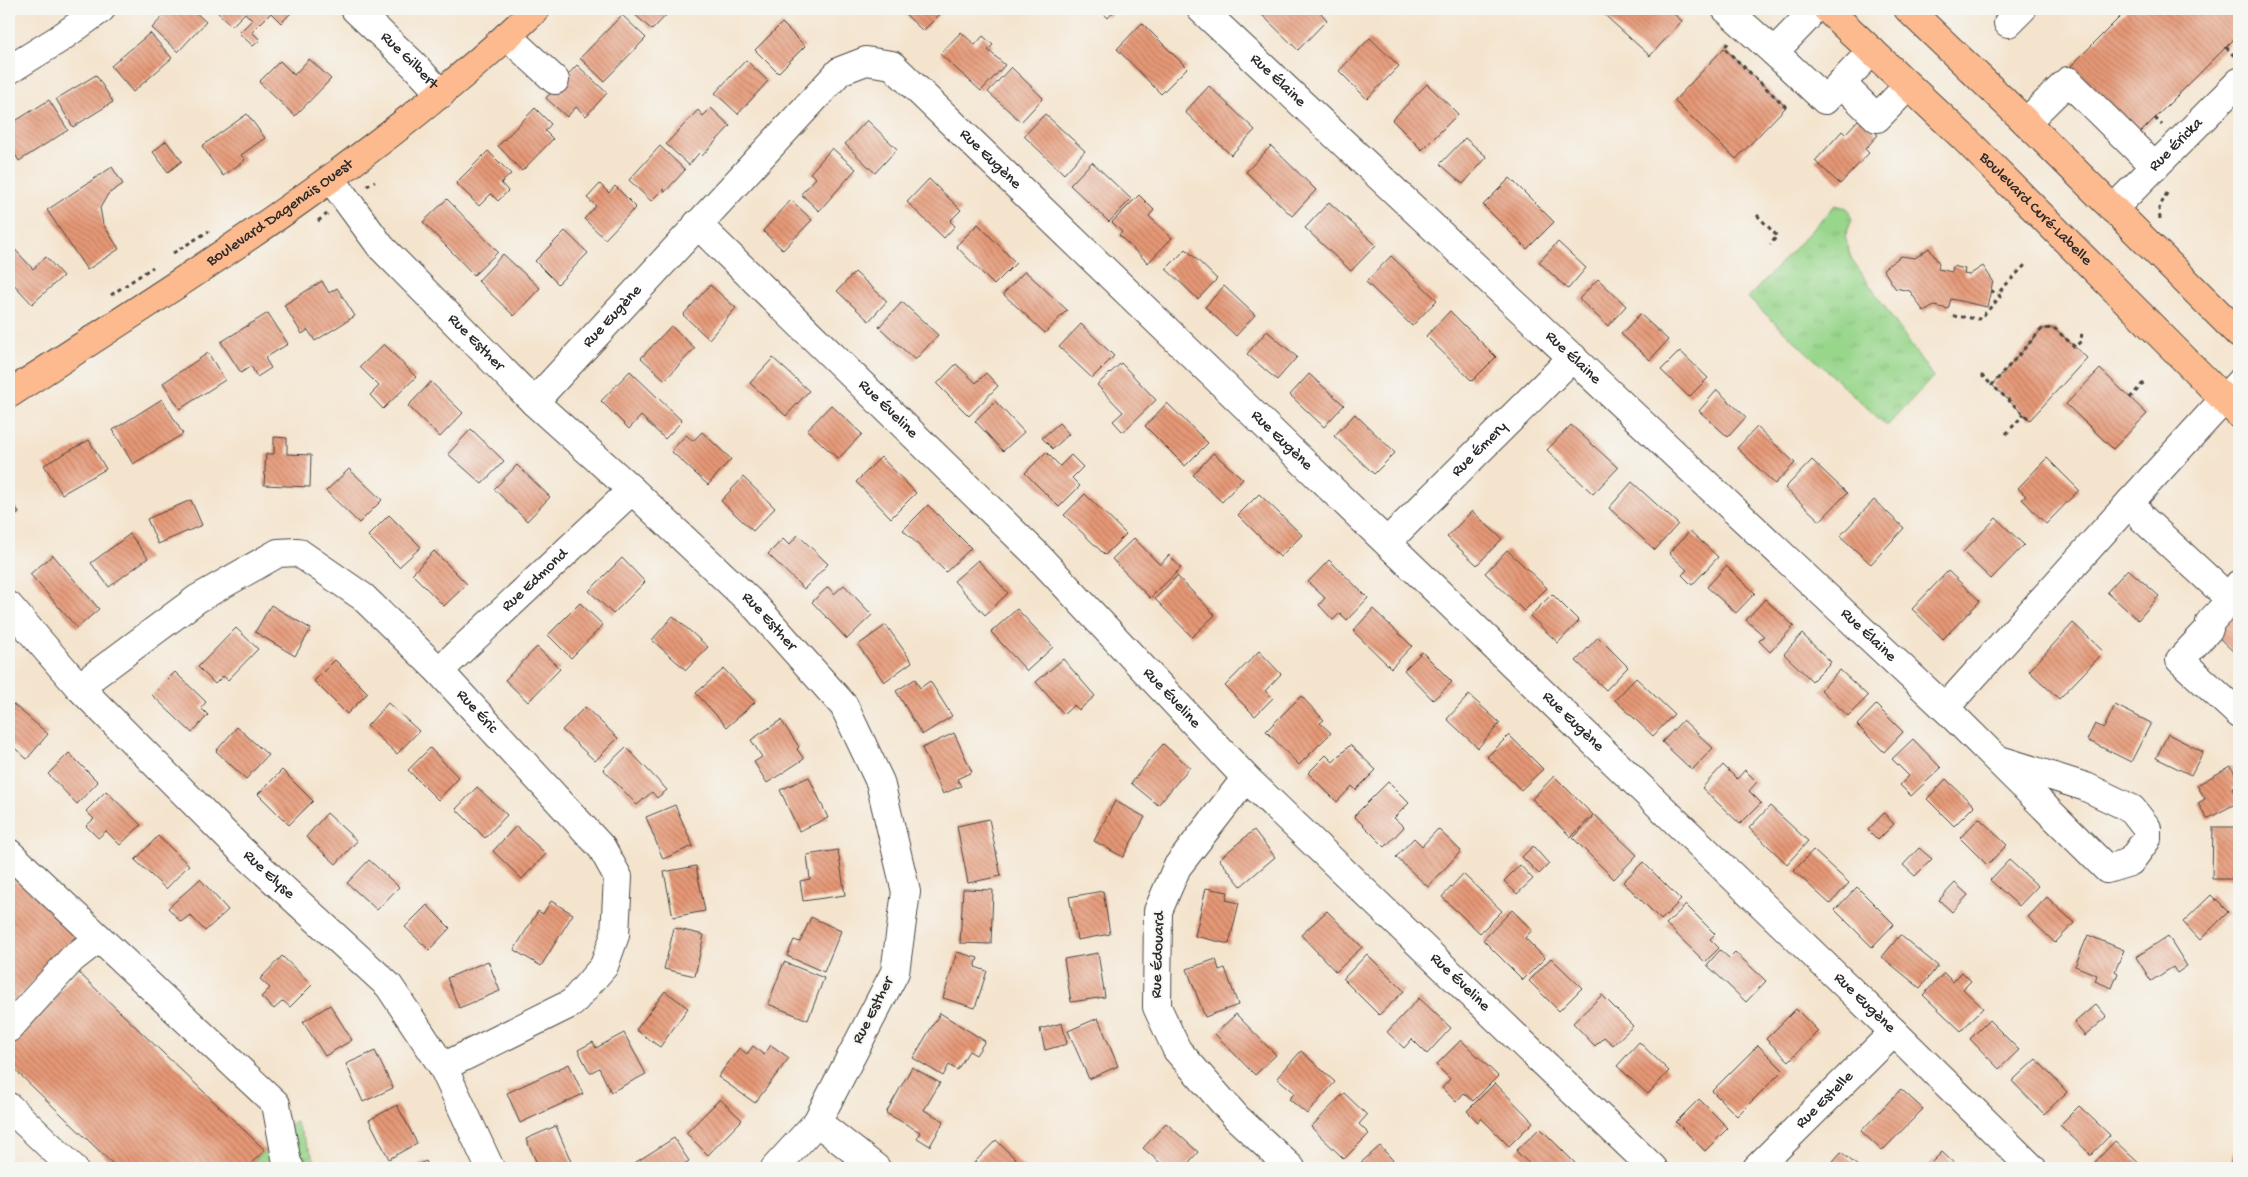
<svg xmlns="http://www.w3.org/2000/svg" width="2248" height="1177" font-family="'Gochi Hand',sans-serif">
<defs>
<pattern id="grass-tufts" width="24" height="20" patternUnits="userSpaceOnUse" patternTransform="scale(1.25)"><rect width="24" height="20" fill="#98d68b"/><path d="M3 7l-1-3M5 7V3M7 7l1-3M15 17l-1-3M17 17v-4M19 17l1-3" fill="none" stroke="#83b878"/></pattern>
<pattern id="building-back-hatch" width="6" height="6" patternUnits="userSpaceOnUse" patternTransform="scale(1.25)"><rect width="6" height="6" fill="#e69876"/><path d="M-1 5l2 2M0 0l6 6M5-1l2 2" fill="none" stroke="#bb7c61"/></pattern>
</defs>
<rect width="100%" height="100%" fill="#f6f6f2"/>
<filter id="ink" filterUnits="userSpaceOnUse"><feTurbulence type="fractalNoise" baseFrequency=".02" numOctaves="2"/><feDisplacementMap in="SourceGraphic" scale="10" xChannelSelector="R" yChannelSelector="G"/><feConvolveMatrix kernelMatrix="1 2 1 2 8 2 1 2 1" color-interpolation-filters="sRGB"/></filter>
<filter id="wash" filterUnits="userSpaceOnUse"><feTurbulence type="fractalNoise" baseFrequency=".0096" numOctaves="4" result="noise"/><feDisplacementMap in="SourceGraphic" scale="20" xChannelSelector="R" yChannelSelector="G"/><feGaussianBlur stdDeviation="1.12" result="paint"/><feColorMatrix in="noise" values="0 0 0 0 0 0 0 0 0 0 0 0 0 0 0 0 0 1.4 0 .05"/><feComposite in="paint" operator="in"/></filter>
<g filter="url(#wash)">
<rect width="100%" height="100%" fill="#f4e4ce"/>
<path fill="url(#grass-tufts)" stroke="#62805b" d="M1835,205L1847,208L1852,220L1845,236L1851,258L1933,377L1887,426L1748,298Z
M295,1121L319,1168H247Z"/>
<g id="blocks">
<path fill="url(#building-back-hatch)" d="M170,9H192L206,22L178,52L152,28Z
M214,9H295L281,23L271,13L252,32L260,40L253,46L239,33L252,20L245,13L232,26Z
M633,9H672L652,30L631,11Z
M902,9H945L923,31L901,10Z
M1099,9H1116L1108,18Z
M1256,9H1325L1321,13L1327,20L1298,50Z
M1598,9H1668L1682,21L1650,56Z
M2128,9H2239V34L2138,135L2071,66Z
M622,15L646,38L604,81L580,58Z
M782,23L805,46L778,73L755,50Z
M1142,23L1187,68L1161,94L1117,49Z
M961,32L975,45L983,36L993,45L988,50L1005,65L981,91L940,54Z
M150,33L172,58L133,92L111,66Z
M1370,38L1399,66L1367,99L1339,71Z
M1724,48L1786,107L1736,159L1674,101Z
M309,59L331,79L295,116L259,82L280,61L294,75Z
M746,60L768,81L738,114L715,93Z
M577,65L607,93L586,116L576,107L567,117L546,98Z
M1011,67L1043,98L1021,122L988,92Z
M96,75L113,102L73,127L56,99Z
M1427,84L1458,114L1422,150L1392,120Z
M1209,86L1255,130L1231,155L1185,112Z
M49,100L68,130L19,161L9,144V125Z
M535,108L551,124L545,131L553,139L522,171L498,146Z
M711,108L730,126L702,156L699,153L689,165L666,144L698,110L703,116Z
M247,114L265,138L241,155L245,160L223,176L202,146Z
M1045,114L1085,151L1064,174L1024,136Z
M1860,118L1878,135L1865,149L1869,153L1840,184L1815,161L1842,131L1845,134Z
M867,120L897,149L875,173L845,144Z
M1465,138L1487,157L1463,184L1440,164Z
M166,141L182,161L168,172L153,152Z
M660,146L685,170L665,192L663,189L651,201L629,180Z
M1271,146L1316,190L1292,216L1246,172Z
M832,148L856,169L819,211L801,194L816,178L810,173Z
M488,151L511,174L501,183L508,191L498,201L491,194L479,206L456,183Z
M1092,162L1131,199L1109,222L1070,185Z
M112,167L123,184L108,194L100,208L103,224L119,249L87,270L47,210Z
M1510,178L1554,222L1527,249L1483,205Z
M929,179L961,210L950,221L955,226L944,238L907,202Z
M600,184L609,193L615,186L636,207L605,239L584,219L596,206L587,198Z
M1139,195L1154,210L1149,216L1172,238L1148,263L1119,235L1122,232L1112,222Z
M447,199L498,252L474,275L423,222Z
M791,200L812,220L783,250L763,231Z
M1329,202L1376,245L1351,271L1305,228Z
M978,224L1016,263L994,285L956,246Z
M565,231L588,253L558,284L535,261Z
M1558,242L1586,268L1568,289L1539,262Z
M9,243L33,269L46,257L63,276L32,304L9,279Z
M1929,248L1939,263L1938,269L1952,272L1953,266L1965,269L1964,274L1969,275L1983,266L1993,281L1987,307L1951,299L1948,309L1934,306L1924,312L1910,291L1895,288L1883,269L1901,256L1915,258Z
M1186,249L1217,279L1198,299L1166,269Z
M503,254L540,288L514,316L478,281Z
M1391,256L1437,300L1412,326L1366,282Z
M1025,271L1067,310L1045,333L1003,294Z
M855,272L887,301L869,321L837,291Z
M1598,279L1626,306L1608,326L1579,299Z
M322,281L329,293L337,288L355,316L315,341L308,330L302,334L284,305Z
M710,285L736,308L709,339L683,315Z
M1224,286L1255,315L1236,336L1205,307Z
M902,302L938,335L915,360L879,327Z
M1450,311L1496,357L1472,381L1426,336Z
M268,313L288,344L265,358L271,368L257,377L251,366L241,373L221,342Z
M1640,314L1668,340L1650,360L1621,334Z
M1081,324L1114,356L1092,378L1059,347Z
M671,326L695,348L665,380L641,358Z
M2054,328L2087,358L2030,420L1992,385L2042,329Z
M1267,331L1297,357L1277,380L1247,354Z
M384,344L416,377L383,409L370,395L379,386L360,367Z
M1680,351L1708,378L1689,397L1661,370Z
M208,353L225,380L180,409L163,383Z
M773,358L809,391L786,416L750,383Z
M1121,363L1156,400L1123,432L1113,421L1123,412L1097,385Z
M956,364L976,383L986,373L998,386L969,416L937,384Z
M2100,369L2147,414L2113,449L2066,404Z
M630,371L682,421L665,439L641,416L629,429L601,401Z
M1309,374L1344,405L1324,427L1290,395Z
M431,382L463,413L440,437L408,406Z
M1717,390L1746,417L1728,437L1699,411Z
M162,399L183,434L133,464L113,430Z
M995,401L1024,432L1003,451L975,421Z
M1167,403L1208,443L1185,466L1145,426Z
M831,405L862,434L838,459L807,430Z
M1355,414L1395,453L1374,474L1334,436Z
M1059,423L1069,434L1053,449L1042,438Z
M1571,425L1618,468L1593,494L1547,450Z
M1757,427L1795,463L1775,484L1737,448Z
M471,429L504,461L482,484L448,454Z
M702,432L731,459L708,485L671,451L686,435L693,441Z
M274,437L287,438V454L311,455L310,487L264,485L266,454H274Z
M89,440L106,469L62,494L44,465Z
M1046,452L1060,466L1071,455L1083,467L1072,478L1080,486L1059,507L1025,473Z
M1213,453L1243,479L1222,502L1193,475Z
M881,457L916,493L891,518L856,482Z
M2047,458L2079,490L2046,524L2022,499L2026,496L2018,488Z
M1812,460L1847,493L1820,521L1785,488Z
M517,465L550,497L527,521L494,489Z
M349,469L382,500L359,523L326,491Z
M743,477L775,508L753,531L721,501Z
M1632,482L1678,524L1655,550L1609,508Z
M1085,494L1126,534L1105,555L1064,515Z
M1259,494L1302,535L1280,557L1238,515Z
M9,497L19,513L9,519Z
M191,500L202,525L158,544L147,519Z
M1874,500L1904,528L1871,564L1840,536Z
M928,505L971,548L946,572L903,530Z
M1472,511L1502,539L1477,565L1447,537Z
M389,515L421,547L399,567L368,536Z
M1996,518L2024,545L1991,579L1963,552Z
M1690,531L1718,557L1692,585L1682,575L1687,570L1669,553Z
M130,534L148,558L109,587L91,563Z
M798,535L828,564L804,589L768,554L783,539L789,545Z
M1134,538L1160,565L1169,555L1181,568L1150,598L1112,559Z
M1507,550L1547,588L1524,611L1485,573Z
M434,551L467,584L444,606L412,574Z
M53,555L99,609L77,628L30,574Z
M622,558L645,582L613,614L589,591Z
M978,560L1008,593L985,615L954,581Z
M1329,560L1368,598L1347,620L1340,613L1333,620L1319,605L1325,598L1308,582Z
M1726,566L1755,593L1736,613L1707,587Z
M2128,569L2159,596L2138,620L2107,592Z
M1948,571L1980,601L1943,639L1912,609Z
M1177,576L1215,615L1192,637L1155,599Z
M844,585L872,615L847,639L812,602L828,587L834,594Z
M1552,594L1579,621L1558,643L1530,616Z
M1765,599L1794,626L1770,652L1759,641L1764,636L1746,620Z
M580,603L603,625L571,658L548,635Z
M271,605L311,629L295,656L255,632Z
M2239,605V657L2213,632Z
M1017,609L1053,647L1027,671L991,632Z
M1373,609L1412,646L1391,668L1353,631Z
M673,616L708,647L686,670L652,640Z
M2073,623L2104,652L2059,699L2029,671Z
M886,625L912,662L884,682L858,645Z
M236,628L258,649L228,680L223,676L215,684L198,667Z
M1802,634L1831,662L1812,681L1784,654Z
M1598,637L1628,667L1606,690L1576,661Z
M537,647L560,669L528,702L505,680Z
M1259,651L1281,674L1265,691L1273,698L1255,716L1225,686Z
M1422,652L1452,682L1433,700L1404,670Z
M1063,659L1095,696L1079,710L1074,705L1064,714L1036,682Z
M335,660L368,693L347,714L314,681Z
M724,669L755,702L727,727L696,693Z
M1840,670L1868,696L1848,716L1821,690Z
M175,672L206,702L201,708L208,715L192,733L152,695Z
M1636,678L1674,714L1653,736L1615,700Z
M915,679L920,688L930,681L952,716L922,735L896,691Z
M1469,695L1500,723L1478,748L1447,719Z
M1301,696L1324,720L1320,723L1331,733L1299,765L1266,731Z
M388,703L419,731L397,754L367,726Z
M13,704L48,734L27,759L9,743V709Z
M1876,705L1903,732L1884,752L1857,725Z
M2115,705L2151,723L2131,762L2087,740L2095,724L2104,728Z
M585,707L618,738L595,761L562,730Z
M781,720L799,747L797,749L804,759L767,783L754,762L762,757L751,740Z
M1683,720L1713,748L1692,770L1662,742Z
M237,727L268,755L246,779L216,751Z
M954,733L972,772L957,779L961,786L943,794L922,748Z
M2168,734L2203,752L2191,775L2156,758Z
M1509,735L1543,769L1521,790L1487,757Z
M1913,739L1941,768L1911,796L1900,785L1909,776L1892,759Z
M1163,744L1190,767L1158,805L1131,783Z
M1350,745L1376,770L1356,790L1352,786L1337,802L1308,773L1326,755L1333,762Z
M626,747L667,790L657,798L652,792L637,805L603,769Z
M430,748L459,778L438,800L408,770Z
M69,753L98,782L77,804L48,774Z
M1723,765L1737,779L1745,770L1757,782L1749,791L1761,803L1740,824L1702,788Z
M2231,766L2239,781V783L2232,788L2239,802L2207,819L2198,803L2205,799L2197,785Z
M282,770L313,801L289,825L258,794Z
M1554,776L1593,815L1571,837L1532,799Z
M809,777L828,818L799,831L780,790Z
M1946,779L1974,806L1954,826L1927,799Z
M1388,782L1409,803L1394,818L1404,827L1385,847L1354,816Z
M477,787L507,815L485,838L456,809Z
M106,791L141,825L120,845L106,831L98,838L86,826L94,819L86,811Z
M1115,801L1145,817L1123,857L1094,841Z
M675,805L693,846L663,859L646,817Z
M1770,806L1808,841L1787,864L1749,828Z
M327,813L357,841L336,864L306,837Z
M1884,813L1894,824L1878,840L1868,830Z
M1595,815L1637,855L1614,879L1573,838Z
M1979,818L2007,845L1987,865L1960,838Z
M989,819L1001,876L968,883L957,826Z
M516,826L546,854L522,879L493,851Z
M2213,827H2239V879H2212Z
M1438,829L1461,851L1428,887L1396,857L1414,838L1422,846Z
M1254,830L1275,857L1241,886L1219,859Z
M158,836L189,865L166,889L135,860Z
M1533,846L1549,864L1539,874L1522,857Z
M1919,848L1932,859L1915,876L1903,865Z
M838,850L845,895L803,901L800,881L810,879L807,855Z
M1813,850L1849,883L1830,904L1794,871Z
M369,860L399,887L377,910L347,883Z
M2009,860L2038,886L2019,906L1990,880Z
M1643,862L1681,900L1661,920L1623,882Z
M1520,865L1533,879L1517,894L1504,881Z
M696,866L705,911L673,917L664,872Z
M9,873L78,934L9,1007Z
M1463,874L1502,911L1480,933L1442,897Z
M200,879L228,910L205,931L190,915L181,922L168,908Z
M1955,883L1968,895L1952,912L1939,900Z
M1857,887L1894,924L1872,947L1835,910Z
M1206,888L1228,892L1226,900L1239,903L1229,944L1195,936Z
M963,889L993,890L991,944L960,943Z
M1103,891L1110,934L1077,940L1069,897Z
M2211,895L2228,912L2200,940L2183,922Z
M2047,897L2074,923L2055,943L2028,917Z
M551,901L573,914L541,966L514,950L538,911L543,914Z
M427,905L450,928L429,950L405,927Z
M1686,905L1715,934L1710,939L1719,948L1705,962L1666,924Z
M1512,910L1532,930L1525,938L1545,958L1523,980L1483,940Z
M1327,911L1362,947L1336,972L1301,935Z
M811,917L841,931L824,972L787,956L794,940L800,942Z
M674,928L704,935L695,976L664,969Z
M1900,935L1938,966L1920,988L1882,957Z
M2088,935L2124,950L2115,971L2118,973L2112,988L2095,981L2097,975L2075,966Z
M2168,936L2187,966L2177,973L2173,967L2151,981L2136,957Z
M1720,950L1729,958L1735,952L1766,981L1746,1002L1707,965Z
M957,952L978,958L975,967L987,971L975,1008L943,998Z
M1098,953L1105,997L1071,1002L1064,959Z
M1367,954L1404,991L1379,1015L1343,979Z
M282,956L312,985L290,1007L283,1001L274,1009L261,997L270,988L260,979Z
M1551,958L1582,988L1559,1011L1529,981Z
M1216,959L1219,970L1225,968L1238,1005L1205,1017L1187,969Z
M488,961L500,991L459,1008L447,978Z
M784,962L824,978L808,1020L768,1004Z
M78,972L265,1150L246,1168H117L9,1064V1043Z
M1962,972L1971,981L1963,989L1983,1008L1961,1031L1923,995L1944,973L1953,982Z
M665,991L688,1008L660,1047L636,1030Z
M1602,995L1633,1026L1613,1045L1604,1037L1595,1046L1573,1023Z
M1419,998L1451,1028L1427,1054L1412,1039L1404,1048L1387,1032Z
M2096,1004L2107,1017L2085,1036L2074,1023Z
M330,1005L352,1040L325,1056L303,1022Z
M1796,1009L1818,1031L1789,1061L1766,1039Z
M940,1013L985,1041L976,1055L969,1051L957,1070L949,1065L943,1076L913,1058Z
M1236,1014L1276,1055L1255,1075L1215,1034Z
M1098,1018L1118,1066L1089,1079L1068,1031Z
M1989,1020L2019,1050L1999,1069L1970,1039Z
M1062,1023L1067,1044L1045,1050L1040,1029Z
M624,1033L646,1074L611,1092L599,1068L590,1073L578,1050L593,1042L596,1048Z
M1461,1040L1498,1076L1473,1101L1464,1093L1456,1102L1442,1088L1450,1079L1436,1065Z
M1639,1042L1669,1071L1648,1094L1617,1066Z
M771,1045L789,1058L755,1103L718,1077L739,1048L747,1054L753,1046L764,1055Z
M1758,1045L1783,1070L1737,1116L1712,1091Z
M375,1051L393,1088L363,1102L346,1064Z
M1301,1051L1335,1082L1307,1114L1289,1099L1295,1093L1277,1078Z
M2036,1059L2067,1092L2044,1114L2012,1081Z
M569,1064L583,1094L520,1123L507,1093Z
M912,1067L940,1083L924,1110L944,1121L930,1146L917,1138L920,1132L886,1113Z
M1495,1083L1533,1122L1509,1146L1481,1118L1478,1122L1467,1111Z
M1901,1089L1923,1109L1882,1151L1861,1131Z
M1344,1093L1367,1115L1359,1124L1369,1134L1344,1159L1311,1127Z
M720,1099L742,1120L708,1155L686,1133Z
M1699,1099L1728,1128L1705,1151L1676,1122Z
M397,1105L417,1143L389,1159L369,1120Z
M2079,1106L2110,1135L2091,1155L2060,1125Z
M1166,1123L1198,1152L1184,1168H1166L1143,1148Z
M556,1126L572,1164L562,1168H539L526,1139Z
M1540,1128L1578,1166L1575,1168H1534L1516,1151Z
M2239,1134V1168H2236L2230,1167Z
M674,1138L689,1161L678,1168H636L633,1164Z
M996,1140L1025,1168H977L973,1164Z
M2115,1141L2144,1168H2101L2095,1162Z
M1380,1146L1400,1168H1360L1357,1166Z
M1841,1152L1860,1168H1827Z
M1942,1152L1959,1168H1926Z
M426,1161L429,1168H410Z"/>
</g>
</g>
<g filter="url(#ink)">
<use href="#blocks" fill-opacity="0" stroke="#494743" stroke-width="1"/>
<g fill="none" stroke-linecap="round" stroke-linejoin="round">
<g stroke="#494743" stroke-width="30">
<g id="minor">
<path id="s1" d="M355,9L414,65L441,94"/>
<path id="s2" d="M1201,9L1945,708L2107,869L2130,862L2147,839V828L2132,809L2086,787L2000,760"/>
<path d="M1726,9L1774,52L1806,19L1810,9"/>
<path d="M2008,23L2022,9"/>
<path d="M507,36L555,80"/>
<path d="M1774,52L1825,100L1872,51"/>
<path d="M9,70L59,39L101,9"/>
<path d="M1841,83L1877,118L1908,86"/>
<path d="M2026,122L2068,81L2155,167"/>
<path id="s3" d="M331,179L381,247L534,402L632,490L756,607L844,706L880,782L906,892L895,972L817,1122L775,1168"/>
<path id="s4" d="M2113,209L2239,82"/>
<path id="s5" d="M697,224L1035,553L1246,778L1653,1168"/>
<path id="s6" d="M534,402L840,71L866,61L892,65L1894,1032L2032,1168"/>
<path d="M2131,501L2142,518L2231,600"/>
<path id="s7" d="M1387,542L1573,357"/>
<path d="M2239,584L2231,600L2210,622L2209,629L2180,660L2239,714"/>
<path id="s8" d="M9,606L79,687L240,849L389,986L443,1067L490,1168"/>
<path id="s9" d="M439,671L632,490"/>
<path id="s10" d="M79,687L197,599L278,553L298,552L363,597L439,671L602,848L618,877L615,935L604,966L572,1003L443,1067"/>
<path d="M1945,708L2131,501L2239,383"/>
<path d="M1246,778L1177,867L1158,911L1157,1007L1177,1050L1237,1118L1291,1168"/>
<path d="M9,853L99,938"/>
<path d="M9,1028L72,959L99,938L276,1104L287,1163L290,1168"/>
<path d="M9,1107L73,1168"/>
<path d="M817,1122L876,1168"/>
<path id="s11" d="M1757,1168L1894,1032"/>
</g>
</g>
<g stroke="#494743" stroke-width="30">
<g id="major">
<path id="s12" d="M1827,9L1962,136L2239,414"/>
<path d="M1908,9L2026,122L2239,334"/>
<path id="s13" d="M9,394C191,275 378,160 536,9"/>
</g>
</g>
<path stroke="#494743" stroke-width="3" stroke-dasharray="4 4" stroke-linecap="butt" d="M1728,43L1724,48L1786,107
M2226,47L2236,58
M2155,118L2162,125
M367,186L375,181
M1757,215L1777,236L1770,245
M2160,219L2159,208L2167,193
M318,221L327,214
M173,253L209,231
M1990,291L1998,293
M111,295L153,267
M1953,316L1980,319L2000,297L1998,293L2026,264
M1981,375L1992,385
M2130,398L2145,381
M2028,418L1992,385L2042,329L2054,328L2075,347L2081,341L2082,331
M2006,434L2024,414"/>
<use href="#minor" stroke="#fff" stroke-width="28"/>
<use href="#major" stroke="#fcba8e" stroke-width="28"/>
</g>
</g>
<g text-anchor="middle" dominant-baseline="central" stroke-width="4" stroke-linejoin="round" paint-order="stroke">
<g font-size="16" fill="#2b2b2b" stroke="#f6f6f2">
<text stroke="none"><textPath href="#s1" startOffset="75">Rue Gilbert</textPath></text>
<text stroke="none"><textPath href="#s2" startOffset="105">Rue Élaine</textPath></text>
<text stroke="none"><textPath href="#s4" startOffset="90">Rue Éricka</textPath></text>
<text stroke="none"><textPath href="#s6" startOffset="641">Rue Eugène</textPath></text>
<text stroke="none"><textPath href="#s12" startOffset="289">Boulevard Curé-Labelle</textPath></text>
<text stroke="none"><textPath href="#s13" startOffset="326">Boulevard Dagenais Ouest</textPath></text>
<text stroke="none"><textPath href="#s6" startOffset="116">Rue Eugène</textPath></text>
<text stroke="none"><textPath href="#s3" startOffset="219">Rue Esther</textPath></text>
<text stroke="none"><textPath href="#s2" startOffset="510">Rue Élaine</textPath></text>
<text stroke="none"><textPath href="#s5" startOffset="266">Rue Éveline</textPath></text>
<text stroke="none"><textPath href="#s6" startOffset="1046">Rue Eugène</textPath></text>
<text stroke="none"><textPath href="#s7" startOffset="131">Rue Émery</textPath></text>
<text stroke="none"><textPath href="#s9" startOffset="132">Rue Edmond</textPath></text>
<text stroke="none"><textPath href="#s3" startOffset="624">Rue Esther</textPath></text>
<text stroke="none"><textPath href="#s2" startOffset="915">Rue Élaine</textPath></text>
<text stroke="none"><textPath href="#s5" startOffset="671">Rue Éveline</textPath></text>
<text stroke="none"><textPath href="#s10" startOffset="501">Rue Éric</textPath></text>
<text stroke="none"><textPath href="#s6" startOffset="1451">Rue Eugène</textPath></text>
<text stroke="none"><textPath href="#s8" startOffset="374">Rue Elyse</textPath></text>
<text transform="translate(1159 955) rotate(-88)">Rue Édouard</text>
<text stroke="none"><textPath href="#s5" startOffset="1076">Rue Éveline</textPath></text>
<text stroke="none"><textPath href="#s6" startOffset="1856">Rue Eugène</textPath></text>
<text transform="translate(874 1011) rotate(-63)">Rue Esther</text>
<text stroke="none"><textPath href="#s11" startOffset="96">Rue Estelle</textPath></text>
</g>
</g>
<rect width="2248" height="1177" fill="none" stroke="#f6f6f2" stroke-width="30"/>
</svg>
